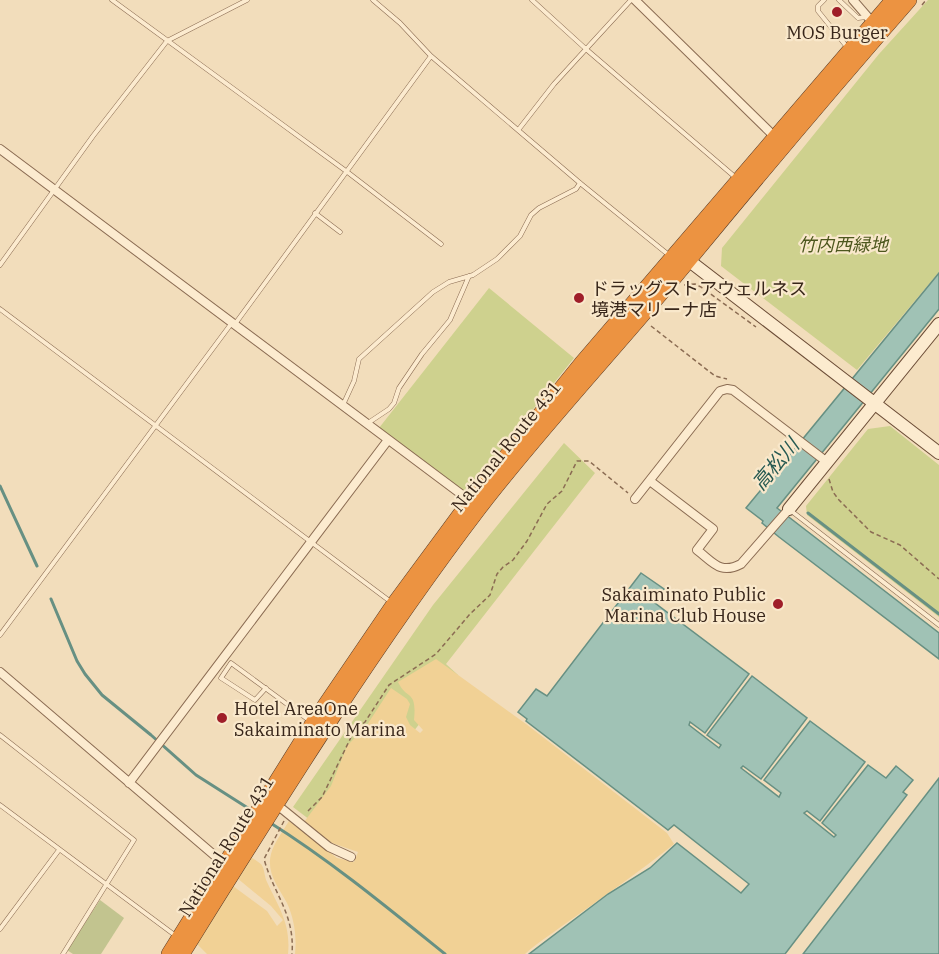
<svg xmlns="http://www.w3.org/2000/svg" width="939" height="954" font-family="'IBM Plex Serif','Noto Sans JP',serif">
<rect width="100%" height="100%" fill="#f2ddbb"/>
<path fill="#ced18e" d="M928,0H939V272L857,370L721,266L722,248L879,54Z
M489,288L574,358L466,493L379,428Z
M890,426L939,465V617L807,515L806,506L868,429Z
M564,443L595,473L446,664L458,675L331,836L293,807L433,605Z"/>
<path fill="#f1d195" d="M436,659L526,724L667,833L674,844C638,873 600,899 562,926C550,935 537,943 525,954H295C297,937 294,918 287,903C279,888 266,873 271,854C274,843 283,831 289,821L337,858L354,862L358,852L332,843L304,822L331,786L347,746L367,725L391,688L407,699L410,704L406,717L410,725L420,733L423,730L414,720C417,689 407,701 398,682Z
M251,857L261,864C265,869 264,876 267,882C279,908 291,924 288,954H207L197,944L233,886L267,911L277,926L283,920L271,906L237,878Z"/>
<path fill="#c2c48f" d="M100,900L124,918L101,954H73L67,950Z"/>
<path fill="#a0c2b5" stroke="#679083" stroke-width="1.5" d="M939,273V309L777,508L939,633V659L779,537L762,523L763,521L746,508Z
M641,573L664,589L655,603L749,674L705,733L690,722L689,725L719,748L721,745L707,735L752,676L807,718L761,779L743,766L741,768L779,797L781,793L764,780L810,721L865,762L820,821L807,811L804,813L834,837L836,835L822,823L868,765L886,778L896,766L913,780L903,792L907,795L785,954H529L608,894L650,868L677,843L741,893L749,884L674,825L668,830L526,721L527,719L518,712L536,689L547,696Z
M939,778V954H803Z"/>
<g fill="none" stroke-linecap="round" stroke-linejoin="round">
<path stroke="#679083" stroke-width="3" d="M0,486L37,566
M808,513L939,614
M51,599L77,661L85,674L102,695L151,735L196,775L251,810
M269,822C331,861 388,908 445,954"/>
<g stroke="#8b6c53" stroke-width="5">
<path id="lane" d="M112,0L346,171L441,244
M373,0L400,23L431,56L580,183L670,256
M532,0L587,50L735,177
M824,0L818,6V11L847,47
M839,0L858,18L867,17
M519,129L554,84L631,0
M315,213L340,232
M0,265L93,136L167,41L247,0
M0,309L391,602
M235,324L431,56
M343,405L354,381L359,359L433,292L449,282L473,275L497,259L520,236L531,215L539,208L576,189L580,183
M368,423L389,409L394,403L399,388L422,354L450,320L469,276
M790,510L939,625
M0,635L231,324
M266,688L255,700L221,678L231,663C257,682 284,702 310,721
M0,735L134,840L63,954
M0,805L176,936
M0,929L59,850"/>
</g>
<g stroke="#8b6c53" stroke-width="10">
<path id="street" d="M635,0L775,137
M853,0L873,23
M0,149L473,503
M650,481L713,529L697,550C713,562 720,575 741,564L789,509
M635,499L720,391L727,389L733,390L827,462
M0,672L228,867
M129,783L388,440
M276,804L329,847L351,857"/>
</g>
<g stroke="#6c4d37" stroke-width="14">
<path id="secondary" d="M683,256L939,453
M789,509L939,324"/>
</g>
<g stroke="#573b28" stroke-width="16">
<path id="highway" d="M169,954L313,723L394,604L470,501L581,364L893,0
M182,954C277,802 371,650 480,507C544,424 616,348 683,267C757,177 832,88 909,0"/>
</g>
<path stroke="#8b6c53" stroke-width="1.5" stroke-dasharray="4.5 3" stroke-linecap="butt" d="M922,5L926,0
M684,285L695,284L701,287L756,327
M651,326L715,376L727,379
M829,479L833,492L839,500L871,532L900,545L939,579
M308,811L322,797L354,731L365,722L389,685L436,654L470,614L490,595L497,574L503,567L513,560L527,541L547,504L562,491L577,461H589L628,493
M284,821L264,859C274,895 295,914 292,954"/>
<use href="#lane" stroke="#fcebcf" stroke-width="4"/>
<use href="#street" stroke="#fcebcf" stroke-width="8"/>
<use href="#secondary" stroke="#fcebcf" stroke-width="12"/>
<use href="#highway" stroke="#ec9341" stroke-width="15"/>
</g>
<g fill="#9f1e29" stroke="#f9e8cb" stroke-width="2">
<circle cx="837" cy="12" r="6"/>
<circle cx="579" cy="298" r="6"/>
<circle cx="778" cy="604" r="6"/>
<circle cx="222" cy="718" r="6"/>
</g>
<g text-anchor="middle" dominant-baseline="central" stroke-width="4.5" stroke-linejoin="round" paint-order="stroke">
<g font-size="18" fill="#38261a" stroke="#f9e8cb" text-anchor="start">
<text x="837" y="32" text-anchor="middle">MOS Burger</text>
<text x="591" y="288">ドラッグストアウェルネス<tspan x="591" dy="21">境港マリーナ店</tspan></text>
<text x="766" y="594" text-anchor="end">Sakaiminato Public<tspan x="766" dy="21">Marina Club House</tspan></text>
<text x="234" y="708">Hotel AreaOne<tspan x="234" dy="21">Sakaiminato Marina</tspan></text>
</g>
<g font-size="18" font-style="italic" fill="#4d571e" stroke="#f9e8cb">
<text x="843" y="244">竹内西緑地</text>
</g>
<g font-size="18" fill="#38261a" stroke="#f9e8cb">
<text transform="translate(506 446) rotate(-51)">National Route 431</text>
<text transform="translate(226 846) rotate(-58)">National Route 431</text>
</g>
<g font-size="20" font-style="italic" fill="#275a52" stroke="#f9e8cb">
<text transform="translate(775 464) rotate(-50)">高松川</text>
</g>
</g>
</svg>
